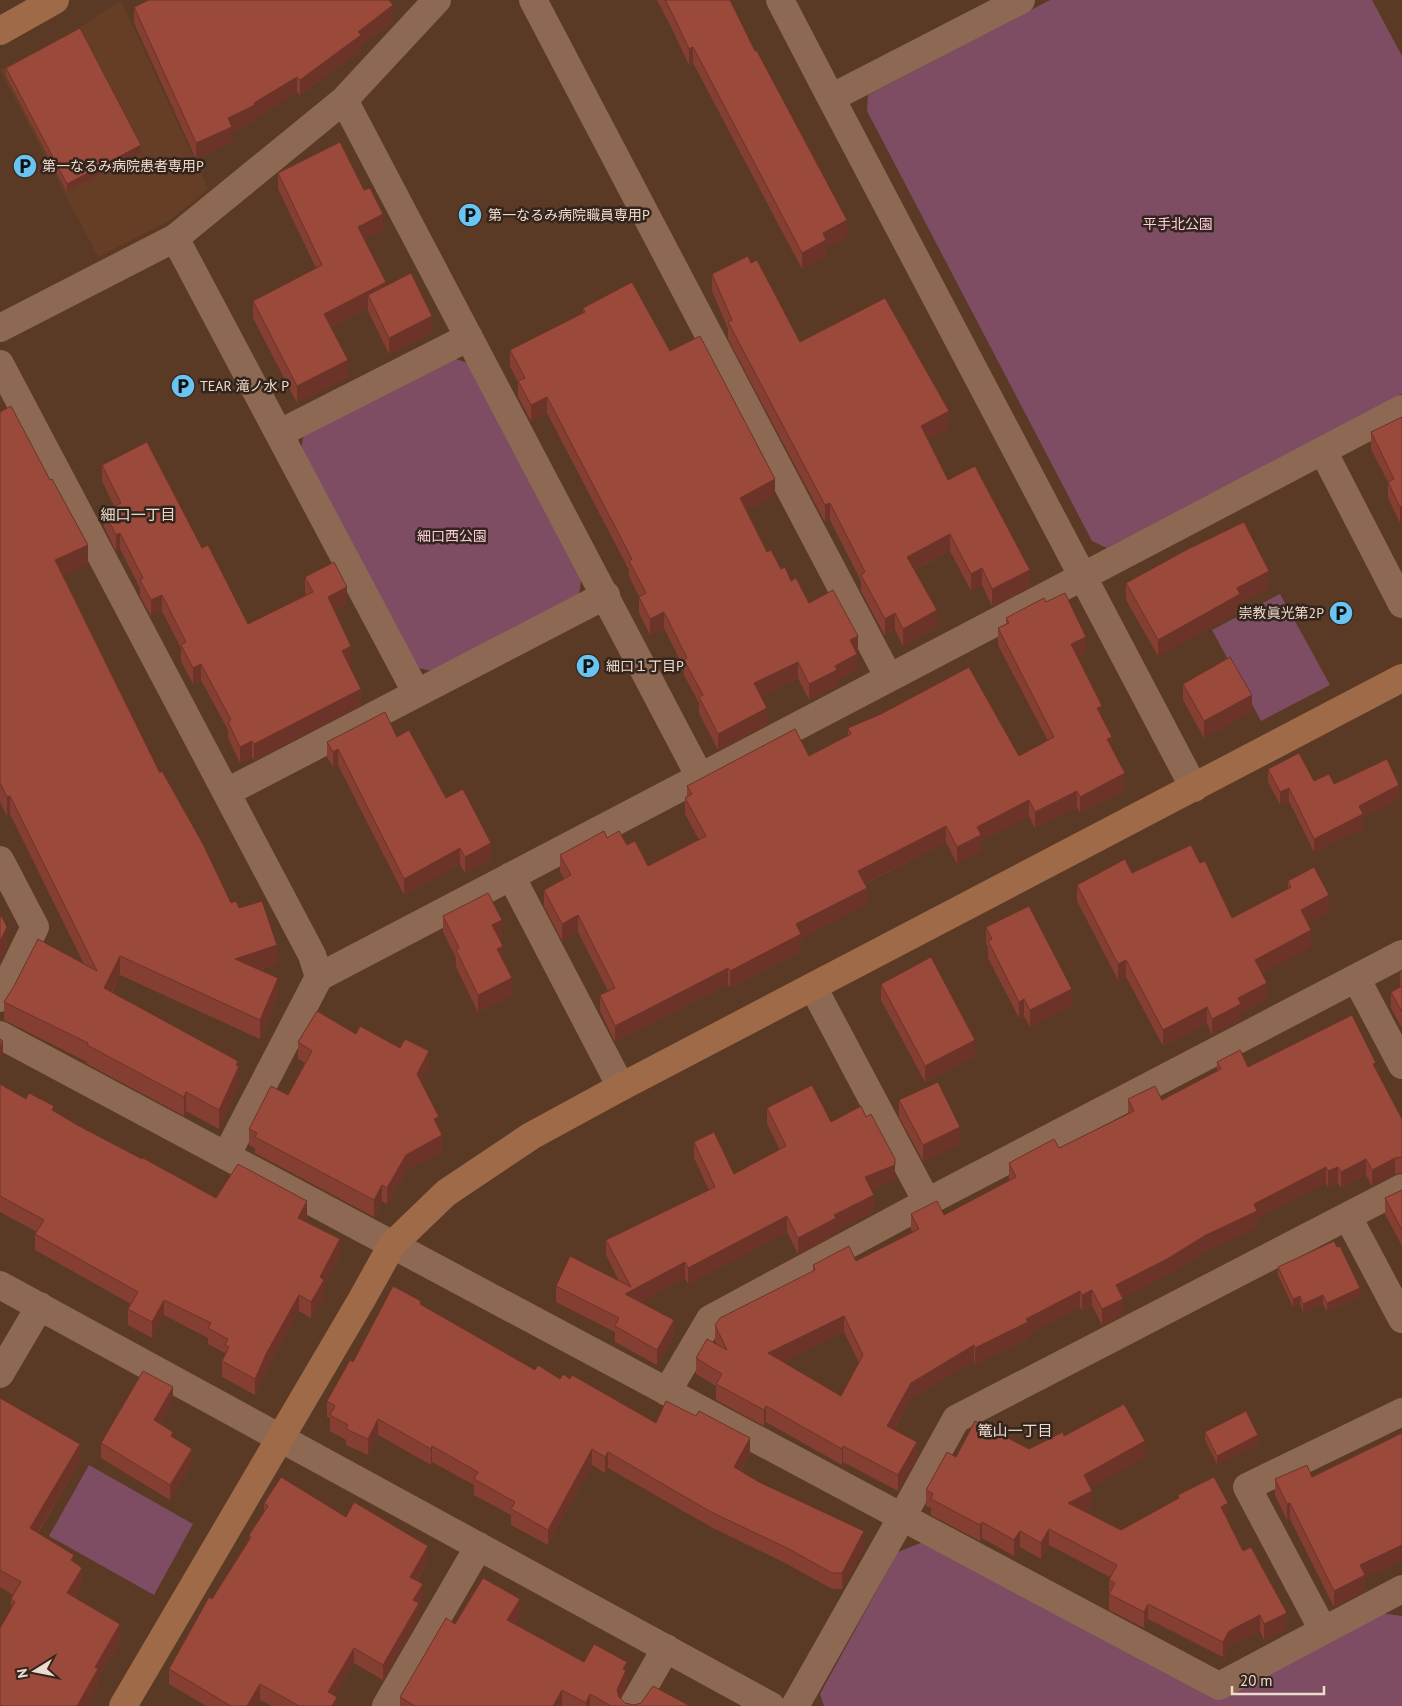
<svg xmlns="http://www.w3.org/2000/svg" width="1402" height="1706" font-family="'PT Sans','Noto Sans JP',sans-serif">
<rect width="100%" height="100%" fill="#5a3925"/>
<path fill="#653e25" d="M121,0L208,189L167,222L98,257L0,70L74,31Z"/>
<path fill="#7f4d63" d="M1050,0H1372L1402,56V394L1107,548L1092,541L867,111L868,95Z
M450,357L468,363L582,575L579,594L431,671L414,667L300,453L304,434Z
M1280,594L1330,685L1261,721L1212,630Z
M89,1465L193,1524L154,1595L49,1536Z
M923,1542L1218,1699L1380,1613L1402,1616V1706H824L820,1694L898,1552Z"/>
<g fill="none" stroke-linecap="round" stroke-linejoin="round">
<path stroke="#8d6953" stroke-width="28" d="M533,0L889,678
M780,0L831,98L1021,0
M831,98L1194,788
M344,100L700,777
M175,238L416,692
M0,328L175,238L344,100L437,0
M0,364L312,955L319,977
M280,433L469,337
M1323,451L1402,604
M227,792L606,595
M0,860L35,927L0,998
M511,876L621,1087
M1356,978L1402,1065
M813,987L927,1202
M0,1035L902,1517L795,1706
M226,1156L319,977L1402,409
M1402,1188L956,1419L902,1517L1219,1686L1402,1589
M1348,1217L1402,1319
M0,1285L771,1706
M0,1374L40,1306
M667,1392L710,1319L927,1202L1402,954
M1323,1630L1247,1487L1402,1412
M386,1706L479,1546
M633,1706L666,1648"/>
<path stroke="#9e6a47" stroke-width="28" d="M0,31L55,0
M123,1706L362,1299L392,1245L446,1193L531,1136L621,1087L1402,678"/>
</g>
<path fill="#843f32" fill-rule="evenodd" d="M657,0H730L847,237L826,247V256L802,269L693,63L689,65L672,29Z
M134,7L393,21L361,46V50L300,95L297,92L255,118V120L232,132V142L196,159L134,23Z
M6,68L141,153L67,192L6,76Z
M278,173L383,230L364,240L386,286L432,333L389,354L368,311V308L330,327L348,377L297,403L253,318V301L316,268L278,189Z
M751,263L800,342L949,428L928,439L948,480L1030,587L992,606L982,585L971,591L950,551L914,570L937,627L903,646L895,630L885,636L861,591V581L830,520L825,522L728,339V329L712,291V274Z
M583,308L670,351L775,495L746,510L767,552L781,569L791,581L809,603L858,652L856,653L857,670L837,680V686L809,700L798,678L761,696L767,724L718,750L699,713V703L684,675V668L664,628L650,635L639,613V597L629,576V570L547,413L531,421L518,397V382L510,366V350L583,313Z
M0,412L88,564L63,575L160,773L231,903L239,908L277,963L259,970L278,997L260,1039L120,975L112,992L238,1066L239,1085L219,1129L186,1111L184,1116L87,1064V1062L4,1020V1002L84,964L10,814L7,816L0,802Z
M1402,417L1400,523L1388,498V482L1371,449V432Z
M102,465L202,548L248,624L306,595L305,593V577L347,603L334,610L351,662L348,664L361,705L254,760L252,757L240,763L228,738V730L201,680L193,684L181,661V648L162,611L151,616L140,596V588L120,549L116,551L104,527V511L114,506L102,481Z
M1126,583L1269,588L1240,603V611L1158,656L1126,600Z
M1046,602L1086,653L1077,657L1102,718L1125,790L1080,813L1077,807L1035,828L1029,816L981,841V851L957,864L946,842L865,884L867,904L801,938V951L730,988L728,984L615,1042L600,1011V995L608,991L578,932L562,941L544,906V890L564,879L560,872V855L607,838L627,845L648,866L699,840L685,814V798L687,796V786L809,756L848,736V728L1019,756L1048,741L998,645V628L1006,624V618Z
M1183,684L1252,711L1204,738L1183,700Z
M397,737L446,798L491,859L465,873L460,864L404,895L338,765L333,767L327,757V742Z
M1268,769L1314,781L1334,784L1399,799L1363,817V828L1314,852L1289,801L1280,805L1268,782Z
M1200,863L1232,918L1288,889V881L1329,912L1307,923L1311,947L1262,973L1267,999L1241,1013V1020L1212,1035L1207,1023L1163,1046L1126,977L1118,980L1077,901V885L1132,873Z
M443,916L502,937L499,938L503,960L512,995L478,1012L456,967V958L443,932Z
M986,927L1072,1005L1030,1027L1024,1016L1019,1018L988,958V947L986,944Z
M1402,971V1028L1391,1008V992L1400,988V972Z
M881,984L975,1056L925,1082L881,1000Z
M356,1034L429,1068L421,1083L439,1128L442,1152L406,1171L387,1204L382,1201L374,1217L255,1153V1148L249,1145V1129L288,1095L305,1063L298,1059V1042Z
M1217,1062L1248,1067L1376,1069L1402,1119V1173L1395,1174L1372,1186L1366,1175L1341,1188L1338,1183L1328,1187L1326,1183L1257,1218V1227L1206,1251L1167,1275L1122,1298L1123,1315L1102,1325L1092,1305L1082,1311L1080,1307L1028,1334V1338L975,1364L974,1361L911,1398L894,1430L917,1458L898,1491L843,1462L842,1465L766,1422L764,1426L716,1400V1386L696,1374V1358L717,1344L715,1341V1325L813,1272V1265L856,1261L913,1232L911,1230V1214L944,1215L1009,1181V1163L1059,1148L1128,1114V1099L1162,1100L1217,1072ZM844,1332L859,1363L841,1396L782,1362Z
M0,1084L26,1099L54,1111L79,1126L216,1198L307,1217L304,1221L340,1255L324,1285V1296L311,1318L299,1311L267,1368L255,1395L222,1377V1361L225,1356V1353L208,1344V1338L164,1315L152,1338L128,1325V1309L131,1304L35,1250V1234L37,1232L0,1212Z
M899,1100L960,1144L923,1161L899,1117Z
M767,1108L831,1122L895,1180L872,1190L874,1211L836,1230V1234L798,1254L787,1232L688,1284L685,1278L640,1302L674,1336L657,1365L615,1342V1332L556,1302V1286L619,1281L606,1255V1240L709,1190L694,1158V1142L734,1174L780,1150L767,1124Z
M1402,1190V1246L1385,1214V1198Z
M1278,1267L1360,1297L1327,1311L1323,1304L1303,1312L1300,1304L1293,1307L1278,1275Z
M421,1305L535,1370L560,1379L656,1423L750,1453L741,1471L864,1547L842,1589H832L787,1564L711,1527L608,1468L605,1473L592,1465L548,1545L511,1525V1515L474,1495V1485L432,1462L431,1465L378,1435L368,1455L346,1445V1440L330,1431V1418L327,1417V1401Z
M0,1398L80,1461L38,1533L74,1562L82,1584L75,1597L120,1641L98,1678V1686L11,1609V1599L13,1595L0,1587Z
M173,1402L160,1424L173,1438L192,1464L170,1500L101,1458V1443Z
M1205,1432L1258,1444L1217,1464L1205,1440Z
M1064,1436L1145,1457L1091,1487L1092,1506L1084,1511L1121,1530L1178,1499V1495L1228,1519L1227,1520L1243,1551L1287,1629L1264,1640L1260,1631L1229,1647L1223,1657L1148,1619L1144,1628L1109,1610V1580L1110,1577L1049,1545L1041,1559L1020,1547L1014,1556L982,1538L980,1541L931,1515V1508L926,1506V1490L956,1457L1029,1449Z
M1312,1477L1365,1578V1591L1334,1607L1290,1519L1287,1520L1275,1495V1479Z
M264,1503L346,1517L428,1561L417,1581L423,1599L419,1606V1618L383,1680L354,1663L334,1695L337,1706H272L260,1700L256,1706H206L169,1684V1669L249,1540V1535L264,1512Z
M520,1616L515,1624L584,1662L627,1678L626,1687L621,1699L625,1703L634,1705L690,1706H400V1697L455,1624Z"/>
<path fill="#6c3329" d="M393,5V21L361,46V50L300,95V80L358,32Z
M693,47V63L689,65V49Z
M297,77V92L255,118V120L232,132V142L196,159V143L228,118Z
M141,145V153L67,192V184Z
M383,214V230L358,243V227Z
M847,220V237L826,247V256L802,269V253L823,233Z
M386,282V298L368,295V308L324,330V314Z
M432,316V333L389,354V338Z
M348,360V377L297,403V386Z
M547,397V413L531,421V405Z
M949,411V428L921,443V426Z
M775,479V495L740,513V498Z
M830,503V520L825,522V505Z
M1402,506V522L1400,523V507Z
M120,533V549L116,551V535Z
M950,534V551L907,573V557Z
M88,545V564L55,579V560Z
M982,568V585L971,591V574Z
M1030,570V587L992,606V589Z
M1269,571V588L1240,603V611L1158,656V640L1237,588Z
M347,587V603L328,613V597Z
M162,595V611L151,616V600Z
M937,610V627L903,646V629Z
M664,612V628L650,635V619Z
M895,613V630L885,636V619Z
M858,636V652L850,656V640Z
M1086,637V653L1071,660V644Z
M351,646V662L342,667V651Z
M857,654V670L837,680V686L809,700V684L835,666Z
M798,662V678L754,699V683Z
M201,664V680L193,684V668Z
M361,689V705L254,760V744Z
M1252,695V711L1204,738V721Z
M1102,706V722L1097,708Z
M767,708V724L718,750V734Z
M1112,737V753L1107,739Z
M252,741V757L240,763V747Z
M338,749V765L333,767V752Z
M1125,773V790L1080,813V797Z
M1399,785V799L1363,817V828L1314,852V839L1359,806Z
M1289,788V801L1280,805V792Z
M1077,791V807L1035,828V812Z
M10,796V814L7,816V797Z
M1029,800V816L981,841V851L957,864V847L977,827Z
M946,826V842L858,887V871Z
M491,843V859L465,873V857Z
M460,848V864L404,895V879Z
M867,888V904L801,938V951L730,988V971L796,924Z
M1329,895V912L1301,926V910Z
M578,915V932L562,941V924Z
M502,920V937L492,942V925Z
M7,927V949L0,963V941Z
M1311,930V947L1255,977V960Z
M277,945V963L235,978V959Z
M503,946V963L497,949Z
M120,956V975L104,1006V988Z
M1126,960V977L1118,980V964Z
M728,968V984L615,1042V1026Z
M278,978V997L260,1039V1020Z
M512,978V995L478,1012V995Z
M1267,983V999L1241,1013V1020L1212,1035V1019L1238,998Z
M1072,989V1005L1030,1027V1010Z
M1024,999V1016L1019,1018V1002Z
M1207,1007V1023L1163,1046V1030Z
M975,1040V1056L925,1082V1066Z
M3,1041V1057L0,1062V1046Z
M429,1051V1068L417,1091V1074Z
M238,1061V1069L239,1066V1085L219,1129V1110Z
M186,1092V1111L184,1116V1097Z
M439,1117V1133L434,1119Z
M960,1127V1144L923,1161V1145Z
M442,1135V1152L406,1171L387,1204V1188L406,1155Z
M1395,1158V1174L1372,1186V1170Z
M1366,1159V1175L1341,1188V1172Z
M895,1165V1180L865,1193V1177Z
M1326,1167V1183L1257,1218V1227L1206,1251L1167,1275L1116,1301V1285L1254,1204Z
M1338,1167V1183L1328,1187V1171Z
M382,1185V1201L374,1217V1200Z
M874,1195V1211L836,1230V1234L798,1254V1238L834,1215Z
M307,1201V1217L298,1234V1218Z
M787,1216V1232L688,1284V1268Z
M340,1239V1255L324,1285V1296L311,1318V1302L320,1277Z
M685,1262V1278L625,1310V1294Z
M1360,1288V1297L1327,1311V1303Z
M1092,1290V1305L1082,1311V1295Z
M1080,1291V1307L1028,1334V1338L975,1364V1348L1026,1319Z
M299,1295V1311L267,1368L255,1395V1379L267,1352Z
M1323,1295V1304L1303,1312V1304Z
M1300,1296V1304L1293,1307V1299Z
M1123,1299V1315L1102,1325V1309Z
M164,1300V1315L152,1338V1322Z
M844,1316V1332L768,1369V1353Z
M674,1320V1336L657,1365V1350Z
M974,1345V1361L911,1398L887,1442V1426L911,1383Z
M173,1387V1402L154,1435V1420Z
M766,1406V1422L764,1426V1410Z
M378,1419V1435L368,1455V1439Z
M1258,1435V1444L1217,1464V1456Z
M750,1438V1453L734,1483V1467Z
M1145,1441V1457L1084,1491V1475Z
M917,1442V1458L898,1491V1475Z
M80,1444V1461L30,1545V1528Z
M432,1446V1462L431,1465V1449Z
M843,1446V1462L842,1465V1449Z
M192,1449V1464L170,1500V1485Z
M592,1449V1465L548,1545V1530Z
M608,1452V1468L605,1473V1457Z
M1092,1491V1506L1068,1519V1503Z
M1228,1503V1519L1221,1523V1507Z
M1290,1503V1519L1287,1520V1504Z
M982,1522V1538L980,1541V1525Z
M1049,1529V1545L1041,1559V1543Z
M864,1531V1547L842,1589V1573Z
M1020,1531V1547L1014,1556V1540Z
M1402,1545V1561L1365,1578V1591L1334,1607V1591L1360,1565Z
M428,1546V1561L410,1592V1577Z
M74,1555V1572L71,1560Z
M82,1568V1584L67,1609V1593Z
M423,1584V1599L419,1606V1618L383,1680V1665L413,1600Z
M520,1599V1616L507,1637V1620Z
M1148,1604V1619L1144,1628V1612Z
M1287,1613V1629L1264,1640V1624Z
M1260,1615V1631L1229,1647L1223,1657V1642L1229,1631Z
M120,1624V1641L98,1678V1686L86,1706H77L95,1667Z
M354,1648V1663L328,1706V1692Z
M627,1662L626,1687L617,1706V1690L623,1669Z
M260,1684V1700L256,1706H247Z
M562,1690V1706H553Z
M590,1694V1706H586V1703Z
M337,1697V1706H332Z"/>
<path fill="#9a493a" stroke="#6c3329" fill-rule="evenodd" d="M149,0H389L393,5L358,32L361,35L300,80L297,77L254,103L255,105L228,118L232,127L196,143L134,7Z
M665,0H730L755,51H757L847,220L823,233L826,240L802,253L693,47L689,49L672,13Z
M80,28L141,145L67,184L6,68Z
M340,142L364,190L370,188L383,214L358,227L386,282L324,314L348,360L297,386L253,301L322,265L278,173Z
M748,256L751,263L757,260L800,342L885,298L949,411L921,426L948,480L975,466L1030,570L992,589L982,568L971,574L950,534L907,557L937,610L903,629L895,613L885,619L861,575L865,572L830,503L825,505L728,322L732,320L712,274Z
M411,273L432,316L389,338L368,295Z
M632,282L670,351L700,336L775,479L740,498L767,552L771,550L781,569L785,567L791,581L796,578L809,603L833,590L858,636L850,640L857,654L835,666L837,670L809,684L798,662L754,683L767,708L718,734L699,697L703,695L684,660L687,658L664,612L650,619L639,597L646,593L629,561L632,559L547,397L531,405L518,381L525,378L510,350L585,312L583,308Z
M11,406L50,480L52,479L88,545L55,560L160,773L162,771L203,844L231,903L236,901L239,908L262,901L277,945L235,959L278,978L260,1020L120,956L104,988L238,1061L236,1065L239,1066L219,1110L186,1092L184,1097L87,1045L88,1043L4,1002L14,986L38,939L97,971L10,796L7,797L0,783V412Z
M1402,417V506L1400,507L1388,482L1394,479L1371,432Z
M147,442L202,548L208,545L248,624L313,592L305,577L334,562L347,587L328,597L351,646L342,651L361,689L254,744L252,741L240,747L228,722L231,720L201,664L193,668L181,645L186,642L162,595L151,600L140,580L143,578L120,533L116,535L104,511L121,503L102,465Z
M1244,522L1269,571L1237,588L1240,594L1158,640L1126,583L1188,549Z
M1065,593L1086,637L1071,644L1102,706L1097,708L1112,737L1107,739L1125,773L1080,797L1077,791L1035,812L1029,800L977,827L981,835L957,847L946,826L858,871L867,888L796,924L801,934L730,971L728,968L615,1026L600,995L615,988L578,915L562,924L544,890L571,875L560,855L604,831L607,838L619,831L627,845L635,841L648,866L706,836L685,798L692,794L687,786L795,729L809,756L851,734L848,728L881,714L969,667L1019,756L1054,737L998,628L1009,623L1006,618L1044,598L1046,602Z
M1230,657L1252,695L1204,721L1183,684Z
M385,712L397,737L409,730L446,798L463,789L491,843L465,857L460,848L404,879L338,749L333,752L327,742Z
M1299,753L1314,781L1329,774L1334,784L1387,759L1399,785L1359,806L1363,814L1314,839L1289,788L1280,792L1268,769Z
M1191,845L1200,863L1205,861L1232,918L1291,887L1288,881L1314,867L1329,895L1301,910L1311,930L1255,960L1267,983L1238,998L1241,1004L1212,1019L1207,1007L1163,1030L1126,960L1118,964L1077,885L1125,859L1132,873Z
M488,893L502,920L492,925L503,946L497,949L512,978L478,995L456,950L459,948L443,916Z
M1029,906L1072,989L1030,1010L1024,999L1019,1002L988,941L992,939L986,927Z
M0,916L2,917L7,927L0,941Z
M931,957L975,1040L925,1066L881,984Z
M1402,986V1012L1391,992Z
M317,1011L356,1034L360,1026L400,1048L405,1039L429,1051L417,1074L439,1117L434,1119L442,1135L406,1155L387,1188L382,1185L374,1200L255,1137L257,1133L249,1129L271,1086L288,1095L312,1051L298,1042Z
M1352,1015L1376,1063L1373,1064L1402,1119V1157L1395,1158L1372,1170L1366,1159L1341,1172L1338,1167L1328,1171L1326,1167L1254,1204L1257,1211L1206,1235L1167,1259L1116,1285L1123,1299L1102,1309L1092,1290L1082,1295L1080,1291L1026,1319L1028,1322L975,1348L974,1345L911,1383L887,1426L917,1442L898,1475L843,1446L842,1449L766,1406L764,1410L716,1384L722,1374L696,1358L707,1339L727,1350L715,1325L720,1318L815,1270L813,1265L849,1246L856,1261L919,1229L911,1214L937,1201L944,1215L1016,1177L1009,1163L1054,1139L1059,1148L1134,1111L1128,1099L1155,1086L1162,1100L1221,1069L1217,1062L1240,1050L1248,1067ZM844,1316L863,1355L841,1396L768,1353Z
M0,1039L3,1041L0,1046Z
M938,1082L960,1127L923,1145L899,1100Z
M0,1084L26,1099L29,1093L54,1106L52,1110L79,1126L142,1159L143,1158L216,1198L238,1164L307,1201L298,1218L340,1239L320,1277L324,1280L311,1302L299,1295L267,1352L255,1379L222,1361L229,1347L225,1345L228,1339L208,1328L211,1323L164,1300L152,1322L128,1309L138,1292L35,1234L44,1220L0,1196Z
M812,1085L831,1122L861,1106L866,1117L871,1114L895,1159V1165L865,1177L874,1195L834,1215L836,1218L798,1238L787,1216L688,1268L685,1262L625,1294L674,1320L657,1350L615,1326L619,1318L556,1286L570,1256L631,1287L606,1240L715,1187L694,1142L714,1132L734,1174L786,1146L767,1108Z
M1402,1190V1230L1385,1198Z
M1334,1241L1337,1247L1340,1246L1360,1288L1327,1303L1323,1295L1303,1304L1300,1296L1293,1299L1278,1267Z
M393,1286L421,1301L420,1304L535,1370L538,1365L560,1379L563,1374L570,1379L572,1375L656,1423L666,1401L696,1416L699,1411L750,1438L734,1467L759,1482L864,1531L842,1573H832L787,1548L711,1512L608,1452L605,1457L592,1449L548,1530L511,1509L515,1502L474,1479L478,1472L432,1446L431,1449L378,1419L368,1439L346,1429L348,1425L330,1415L335,1406L327,1401L350,1360L353,1362Z
M143,1371L173,1387L154,1420L173,1432L171,1436L192,1449L170,1485L101,1443Z
M0,1398L80,1444L30,1528L74,1555L71,1560L82,1568L67,1593L120,1624L95,1667L98,1669L77,1706H0V1628L15,1602L11,1599L21,1582L0,1570Z
M1124,1404L1145,1441L1084,1475L1092,1491L1068,1503L1121,1530L1179,1498L1178,1495L1214,1477L1228,1503L1221,1507L1243,1551L1251,1547L1287,1613L1264,1624L1260,1615L1229,1631L1223,1642L1148,1604L1144,1612L1109,1594L1115,1583L1109,1580L1117,1565L1049,1529L1041,1543L1020,1531L1014,1540L982,1522L980,1525L931,1499L933,1494L926,1490L947,1452L956,1457L975,1421L1029,1449L1063,1432L1064,1436Z
M1246,1411L1258,1435L1217,1456L1205,1432Z
M1402,1433V1545L1360,1565L1365,1575L1334,1591L1290,1503L1287,1504L1275,1479L1307,1465L1312,1477Z
M281,1477L346,1517L354,1502L428,1546L410,1577L423,1584L413,1600L419,1603L383,1665L354,1648L328,1692L337,1697L332,1706H299L260,1684L247,1706H231L169,1669L209,1597L212,1599L251,1537L249,1535L268,1506L264,1503Z
M483,1578L520,1599L507,1620L584,1662L594,1644L627,1662L623,1669L626,1670L617,1690L619,1697L625,1703L634,1705L641,1703L653,1686L690,1706H611L590,1694L586,1703L562,1690L553,1706H415L400,1697L446,1618L455,1624Z"/>
<defs>
<g id="parking-disc" transform="scale(1.25)"><circle r="9.5" fill="#69c4f1" stroke="#34251c"/><path d="M-3.5-5.5H1a3.5 3.5 0 0 1 0 7H-1V5.5H-3.5ZM-1-3.4V-.6H.8a1.4 1.4 0 0 0 0-2.8Z" fill="#111"/></g>
</defs>
<g fill-rule="evenodd">
<use href="#parking-disc" x="25" y="166"/>
<use href="#parking-disc" x="470" y="215"/>
<use href="#parking-disc" x="183" y="386"/>
<use href="#parking-disc" x="1341" y="613"/>
<use href="#parking-disc" x="588" y="666"/>
</g>
<g text-anchor="middle" dominant-baseline="central" stroke-width="5" stroke-linejoin="round" paint-order="stroke">
<g font-size="14" fill="#eedace" stroke="#34251c" text-anchor="start">
<text x="42" y="166">第一なるみ病院患者専用P</text>
<text x="488" y="215">第一なるみ病院職員専用P</text>
<text x="200" y="386">TEAR 滝ノ水 P</text>
<text x="1324" y="613" text-anchor="end">崇教眞光第2P</text>
<text x="606" y="666">細口１丁目P</text>
</g>
<g font-size="14" fill="#fbcddf" stroke="#34251c">
<text x="1178" y="224">平手北公園</text>
<text x="452" y="536">細口西公園</text>
</g>
<g font-size="15" fill="#eedace" stroke="#34251c">
<text x="138" y="514">細口一丁目</text>
<text x="1015" y="1430">篭山一丁目</text>
</g>
</g>
<g transform="translate(35 1671) rotate(260)" stroke="#34251c" stroke-width="4" paint-order="stroke">
<path d="M0-4L9 19L0 12L-9 19Z" fill="#eedace"/>
<text y="-8" font-size="14" font-weight="bold" text-anchor="middle" fill="#eedace">N</text>
</g>
<path d="M1232 1686v8h92v-8" fill="none" stroke="#eedace" stroke-width="2.5"/>
<text x="1240" y="1686" font-size="15" fill="#eedace" stroke="#34251c" stroke-width="4" paint-order="stroke">20 m</text>
</svg>
